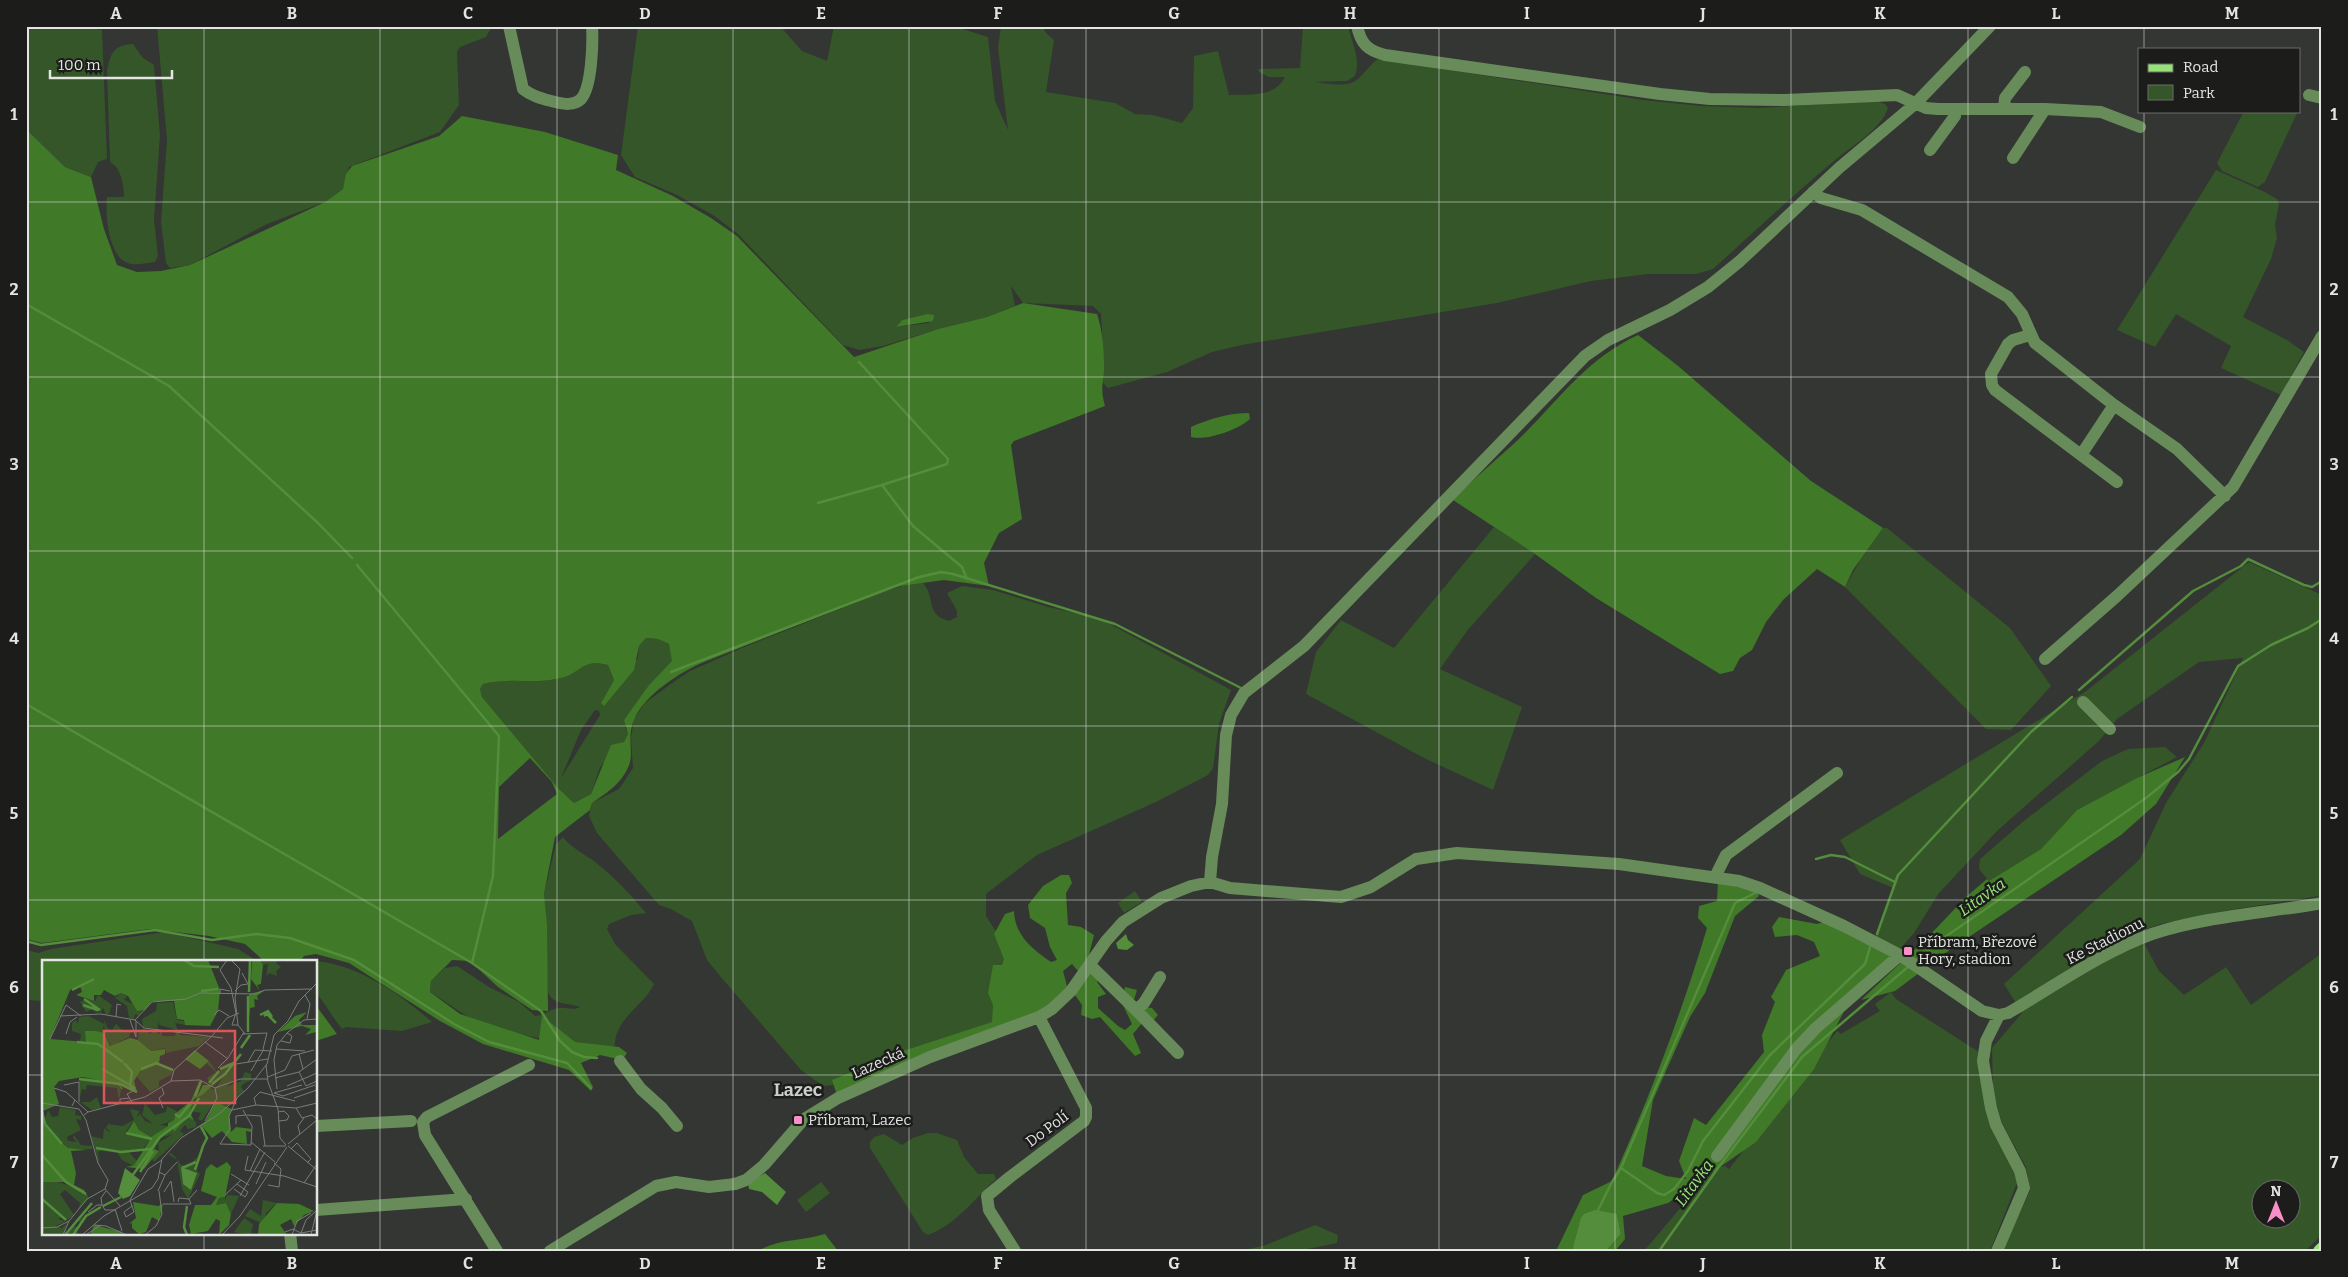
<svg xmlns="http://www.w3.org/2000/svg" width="2348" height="1277" font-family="Bitter,serif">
<rect width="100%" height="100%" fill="#333632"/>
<path fill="#355628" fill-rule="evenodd" d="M26,26H75L102,30L107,159L98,162L91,177L65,167L26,129Z
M157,26H492L486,37L460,47L457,52L459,105L440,132L349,167L343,189L325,202L267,224L190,265L170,268L166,263L161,222L167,140Z
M638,26H780L802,51L827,61L834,26H953L988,37L995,101L1008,130L998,48L1001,26H1043L1045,32L1054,40L1046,92L1115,103L1135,114L1153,115L1182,123L1193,108L1194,56L1218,51L1229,95C1250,94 1274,98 1285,77H1269L1259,72L1258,69L1300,68L1303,26H1348C1352,43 1361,59 1355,76L1347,81L1313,82C1326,83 1349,89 1359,78C1366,71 1370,65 1378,59L1643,100L1702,106L1759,108L1876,101L1885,104L1888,108C1881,130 1851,146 1834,161C1792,196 1753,233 1713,269L1696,274H1648L1591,281L1497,303L1242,345L1212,352L1167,372L1108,388L1103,383L1104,365L1101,314L1093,306L1023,303L1011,286L1015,306L987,317L938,329L883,346L859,350L843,345L738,234L713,215L675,194L635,177L621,155ZM927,314L929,323L896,327L902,320Z
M133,44L142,57L154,65L160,135L154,220L158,256L155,262C147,263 138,265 131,264C108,260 105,214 107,197H124C124,187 121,167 111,163L110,160L107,72C110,54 113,45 133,44Z
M2244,111H2298L2265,182L2258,187L2222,171L2217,163Z
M2216,170L2265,192L2277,199L2279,204L2275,225L2277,238L2271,259L2243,317L2287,340L2304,352L2281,395L2221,368L2231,346L2176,314L2155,347L2117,330Z
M1494,527L1535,554L1467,631L1440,669L1522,707L1493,790L1424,758L1306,694L1316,652L1341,620L1394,648Z
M1883,528H1887L2010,628L2051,686L2011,730L1986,729L1845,587L1861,559Z
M2249,562L2322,595V882L2319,896L2229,910L2160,924L2138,932L2159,971L2184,995L2226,967L2251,1005L2322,953V1235L2305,1251H2002L2030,1191L2026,1167L2002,1123L1993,1093L1992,1048L2022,1013L2004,984L2140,859L2166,803L2205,741L2243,658L2199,662L2117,719L2099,741L1997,831L1939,893L1914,933L1898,951L1875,939L1893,888L1860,874L1840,840L2085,692ZM2260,1190H2290V1220H2260Z
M912,583H923C937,599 924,614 949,621L957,617V611L947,593L962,586L993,590L1048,607L1099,618L1231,690L1219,724L1213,768L1208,775L1156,802L1037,855L986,894V916L1008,950L998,1024L834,1085L823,1086L801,1070L720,976L707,960L692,921L671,909L659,905L597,833L589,816L592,803L619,789L633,768L631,738L634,719L645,703L675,681L690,671L742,648L885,591Z
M646,638L658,639L669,644L673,661L649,685L625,727L628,734L624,742L600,767L591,794L574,803L559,789L482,697L480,689L483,684C509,677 535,685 561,678C582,673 582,658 608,665L614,680L601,703L638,658L639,646ZM595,710L599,711L600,715L561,778L581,730Z
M2165,747L2177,757L2077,810L2041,849L1989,881L1979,869L1980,859L2025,820L2102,761L2128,749Z
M563,837C573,850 588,855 600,866C617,880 632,896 646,913L631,915L609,924L607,929L615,944L654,984C645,1003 626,1012 618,1031C615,1036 615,1044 614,1050C567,1043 519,1038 475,1020C459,1013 446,1001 430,992L431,981L445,968L457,966L489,987L519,1002L535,1016C544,1015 550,1009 559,1008C566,1007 573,1011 580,1007C569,1003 552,1005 548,992L544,894L556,844Z
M1135,891L1142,902L1124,913L1118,903Z
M164,932L238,949L257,961H44V1001L26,1000V950L38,953L51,949Z
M316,961C359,965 400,994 432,1022L402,1031L346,1027L342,1029C332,1017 326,1004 316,993Z
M1891,992L1896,999L1979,1052L2016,1174L2017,1183L1990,1251H1644L1714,1168L1725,1166L1729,1169L1837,1031L1841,1034L1880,1011L1875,1004Z
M928,1133H937L957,1140L964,1157L978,1174H994L996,1179C974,1199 957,1224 928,1235L923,1232L870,1148V1142L874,1137L884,1134L902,1145L913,1138Z
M821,1182L830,1193L806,1212L797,1200Z
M1315,1225L1338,1235L1337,1243L1297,1251H1240L1266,1245Z"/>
<path fill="#407927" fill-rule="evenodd" d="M462,116L545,132L618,155L616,170L673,196L711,218L737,236L854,357L938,329L987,317L1023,303L1097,314C1102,329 1104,347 1104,363C1105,382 1099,385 1105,406L1014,441L1011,445L1022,519L999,533L984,563L989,586L944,580L893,587L704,662C680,672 644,695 634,720C627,736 633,750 630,762C624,782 608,792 592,803L590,810L555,837L544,894L547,925L548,1011L532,1010L498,987L470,961L452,960L431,981L430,992L460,1014L539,1040L542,1016L575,1042L619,1047L627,1053L622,1060L600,1055L581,1063L593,1087L591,1091L569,1070L483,1044L440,1021L349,963L316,954L304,956L300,961H264L245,944L209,936L150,929L42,943L26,939V129L65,167L91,177L104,229L117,265L137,272L161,271L190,265L325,202L343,189L346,174L352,166L439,136ZM646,638L658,639L669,644L672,661L649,685L624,720L628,734L624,742L611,745L591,794L574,803L559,789L482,697L480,689L483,684C509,677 535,685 561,678C582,673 582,658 608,665L614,680L601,703L604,706L634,670L639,646ZM530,758L552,782L557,794L498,839L499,787Z
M927,314L934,315L933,321L896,327L902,320Z
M1638,335L1677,365L1811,481L1883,528L1853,570L1845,587L1817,569L1783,600L1766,622L1752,650L1740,658L1733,671L1720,674L1596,598L1535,554L1453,500C1475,477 1500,457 1523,435C1562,396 1587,359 1638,335Z
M1249,413L1250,419C1238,430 1207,441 1191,437V427C1209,419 1229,413 1249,413Z
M2185,757L2156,804L2121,835L1951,949L1895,991L1861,1000L1925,940L1967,896L1987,879L1989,881L2041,849L2077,810L2137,778Z
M1061,875H1069L1072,883L1066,893L1068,925L1081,927L1094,935L1087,963L1102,974L1097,982L1106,994L1098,997V1008L1118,1026L1125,1030L1132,1024L1122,1003L1125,987L1137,990L1134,1000L1144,1007L1152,1008L1158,1015L1152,1022L1147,1017L1133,1034L1141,1053L1135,1056L1100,1017L1092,1019L1081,1015L1082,1005L1073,992L1084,978L1072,964L1063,971L1068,990L1046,1009L837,1095L832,1080L903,1051L992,1022L993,1005L988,993L993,965H1002L1004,959L994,934L1005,914L1014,911C1015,936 1032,949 1051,962L1057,960L1050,947L1045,928L1030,918L1028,905L1043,886Z
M1718,881L1755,883L1759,896L1735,916L1705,993L1690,1017L1653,1100L1642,1166L1666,1176L1686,1179L1679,1161L1694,1118L1706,1125L1764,1052L1762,1035L1775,1002L1771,997L1786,970L1820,956L1814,942L1797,935L1775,937L1772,927L1779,917L1817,924L1831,920L1895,952L1853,994L1814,1069L1756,1142L1668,1203L1623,1216L1625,1239L1615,1251H1606L1621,1234L1617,1214L1574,1245L1572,1251H1551L1557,1249L1583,1195L1612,1181C1649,1099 1681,1015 1707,928L1698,918L1699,906L1717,901Z
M316,1007H317L337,1034L316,1041Z
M825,1234L838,1251H758C777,1239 803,1241 825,1234Z"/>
<path fill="#548d3c" d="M1126,934L1128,940L1134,945L1127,950L1118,949L1116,943Z
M765,1173L786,1192L777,1205L762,1192L749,1189L748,1183Z
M1595,1210L1617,1214L1621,1234L1606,1251H1572L1581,1218L1584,1214Z"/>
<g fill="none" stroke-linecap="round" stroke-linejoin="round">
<path stroke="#548d3c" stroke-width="2.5" d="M26,304L169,386L318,523L352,558
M859,362L948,459L947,464L882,485L913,526L962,567L967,579
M818,503L882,485
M357,565L499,736L493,876L472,963L541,1011L560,1041L572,1052L584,1057L597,1058
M671,672L919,577L941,572L953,574L1115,624L1241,688
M2079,690L2193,591L2241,566L2248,559L2304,585L2312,587L2322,581
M26,704L472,963
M1816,859L1831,855L1845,857L1895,882
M1877,934L1898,875L2031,732L2072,697
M26,941L41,945L155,930L212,940L256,934L290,938L354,960L454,1024L489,1042L567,1063L591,1088
M1915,961L1945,937L2146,798L2178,772L2189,759L2238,666L2271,645L2308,628L2322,619
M1621,1168L1735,903L1757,892
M1597,1212L1612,1182L1621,1168L1657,1193L1664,1195L1674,1189L1688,1171L1703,1141L1770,1055L1865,964L1870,947
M1659,1251L1718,1168L1802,1057L1909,966"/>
<path stroke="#678c59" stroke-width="12" d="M509,26L523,89C533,97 544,99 555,102C564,104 574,106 581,99C592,87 593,42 592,26
M1357,26C1361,44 1367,50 1385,55L1660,94L1710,99L1785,100L1897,95L1926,108L1938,109H2045L2101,112L2140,127
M2309,95L2322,98
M2004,109L2005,98L2025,72
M1930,150L1955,116L1956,109
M2013,158L2045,109
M1813,192L1821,198L1862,210L2008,297L2022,314L2035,343L2114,405L2177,449L2225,496
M2030,335L2013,340L2008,344L1991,374L1992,385L1995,390L2081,455L2114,405
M2081,455L2117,482
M2045,659L2117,596L2233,487L2322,336
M2083,702L2110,729
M1715,877L1726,855L1837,773
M1210,882L1212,857L1222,804L1226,735L1231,715L1244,693L1304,646L1585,356L1608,340L1670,310L1708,287L1740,261L1839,168L1915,104L1990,26
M1090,965L1136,1010L1144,1003L1160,977
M1136,1010L1178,1053
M620,1061L641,1089L662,1108L677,1126
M316,1126L411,1121
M1717,1156L1797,1048L1816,1028L1900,955
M316,1210L466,1199
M290,1233L292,1251
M497,1251L425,1135L423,1122L427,1117L529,1065
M550,1251L656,1186L676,1182L709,1187L735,1184L746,1180L764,1165L804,1119L838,1098L930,1057L1039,1017L1052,1009L1071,991L1106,941L1123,922L1161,898L1191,886L1210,882L1230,888L1341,897L1371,887L1416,859L1457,853L1619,864L1739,881L1760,888L1844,926L1900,955L1982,1011L1999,1015L2008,1013C2053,987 2104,951 2152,934C2206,916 2266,913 2322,903
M1015,1251L989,1210L987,1196L1010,1177L1084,1121L1086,1117V1108L1039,1017
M1997,1251L2024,1188L2020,1171L1996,1125L1991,1108L1983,1061L1986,1041L1999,1015"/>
<path stroke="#95e276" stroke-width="12" d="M2319,1251L2322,1248"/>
</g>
<path fill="none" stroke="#e2e5e2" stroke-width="1" stroke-opacity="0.55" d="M204,26V961M380,26V1251M557,26V1251M733,26V1251M909,26V1251M1086,26V1251M1262,26V1251M1439,26V1251M1615,26V1251M1791,26V1251M1968,26V1251M2144,26V49M2144,111V1251M26,202H2322M26,377H2322M26,551H2322M26,726H2322M26,900H2322M26,1075H44M316,1075H2322M204,1233V1251"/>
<g fill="#f98fc8" stroke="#1c1d1b" stroke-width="2">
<rect x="1903" y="946" width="10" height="10" rx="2.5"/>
<rect x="793" y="1115" width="10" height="10" rx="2.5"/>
</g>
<g text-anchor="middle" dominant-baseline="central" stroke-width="5" stroke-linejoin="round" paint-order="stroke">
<g font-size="15" fill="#e2e5e2" stroke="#1c1d1b">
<text transform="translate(2105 941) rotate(-27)">Ke Stadionu</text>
<text transform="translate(878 1063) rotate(-24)">Lazecká</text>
<text transform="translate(1047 1129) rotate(-37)">Do Polí</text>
</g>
<g font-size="15" fill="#e2e5e2" stroke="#1c1d1b" text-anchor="start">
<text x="1918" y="942">Příbram, Březové<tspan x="1918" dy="17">Hory, stadion</tspan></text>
<text x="808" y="1120">Příbram, Lazec</text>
</g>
<g font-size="16" font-style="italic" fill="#98e47a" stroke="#1c1d1b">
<text transform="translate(1982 897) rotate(-35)">Litavka</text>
<text transform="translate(1694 1183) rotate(-54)">Litavka</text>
</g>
<g font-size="18" font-weight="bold" fill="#cbcfc9" stroke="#1c1d1b">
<text x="798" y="1090">Lazec</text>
</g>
</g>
<g transform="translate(42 960)">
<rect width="275" height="275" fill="#333632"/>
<path d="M236,0L234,3L239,7L234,11L235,16L227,13L224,17L226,4L219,5L217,1ZM79,33L85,36L82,40L91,44L95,51L101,49L97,56L93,54L92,59L87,58L85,46L73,38ZM56,35L70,45L67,54L64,55L61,48L58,54V46L56,53L51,51L53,48L44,52L38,42L45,39L53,41ZM131,42L135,60L142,61L143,65L133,63L138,75L167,77L157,86L124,93L123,88L109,91L96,80L97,64L98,72L101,68L108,74L112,69L117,74L120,71V76H133L135,70L117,65L116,60V69L101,67L100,59L114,51L115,43ZM47,56L62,64L61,70L63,73L62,60L66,69L70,70L74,64L82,72L89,71L87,77L69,86L62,73L44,72V81H38L39,74L30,71V63L34,60L36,64L37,57ZM167,101L175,112L187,103L194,105L191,121L184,127L199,121L203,112L209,114V120L201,124L199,127L202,131L184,147L172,142L160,161L156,159L159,153L149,151L150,143L167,127L172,130L187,109L168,124L165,118L174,112L165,104ZM113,104L131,110L129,115L117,121V127L108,132L89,110ZM42,117L75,124L79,130L77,140L75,128L45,125L44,130L40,129L38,137L37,119ZM55,137L59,148L50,150L38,142H48ZM103,143L113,155L124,152L125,146L136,152L132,160L118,165L126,166L109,177L97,170L92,161L89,164L83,173L108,180L100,190L87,192L95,201L92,206L80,200L75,192L62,189L56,192L58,206L49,176L61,179L62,168L66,171L69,172L64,168L66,164L80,166L92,160L88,149L98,151L94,157L98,154L103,161L111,164L100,155ZM18,147L34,150L33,155L39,156V160L34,159L39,170L25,177L26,181L35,182L31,178L32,175L39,185L50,186V189H27L6,169L2,162L6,150L10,157L16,156ZM146,157L154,162V167L146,169L143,165L138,171L142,174L112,202L110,199L117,191L116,183L131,174L122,177L130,167ZM129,193L133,197L139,205L147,206L157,195L154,210L158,214L146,239L140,229L135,200L126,194ZM12,221L33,227L47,238L36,250L38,243L23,230L18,234L32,255L24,261L22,258H16L23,262L13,266L20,268L25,263L21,275H0V222ZM185,235L197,236L189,254L184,243L174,245L177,238L183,237V240ZM221,240L235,243L224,253L223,259L219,263L203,256L208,249L219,256ZM45,254L35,271L37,275H23L30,266L36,267L39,263L36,261ZM202,258L211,264L209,275L192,272Z" fill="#355628"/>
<path d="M0,0H166L178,30L176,51L168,66L143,65L142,60L135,59L132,41H110L103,50L95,51L86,36L79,33L73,36L62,30L59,35H52V41L34,35L40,32L38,26L28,30L8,79L44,82L43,71H54L62,73L68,86L88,78L96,80L109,91L123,89V94L118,96L117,104L98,111L92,121L95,132L81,125H78L81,129H79L75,124L41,117L17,121L12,127L17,144L1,151L2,162L12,176L26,188L45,190L29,191L34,213L32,225L42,230L46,237L22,222H0ZM210,0H218L221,5L219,24L215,25L218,31L209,19ZM223,30L215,36L216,40L212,39L213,47L208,48L206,69L207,34ZM265,52L257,60L260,65H274V72L263,75L269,69L260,66L236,72L253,56ZM153,90L167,101L158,109L143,99ZM184,114L160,135L152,139L148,152L152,161L146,157L143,159L132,172L131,168L118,179L112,189L117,191L102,209L84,207L92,205L108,180L85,172L92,161L97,170L109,177L126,166V163L132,160L134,153L149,141L157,122L160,121L155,137L161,125H168ZM173,142L190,149L187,156L189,172L194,167L210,169L209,172L204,171L205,184L190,182L180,171L170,178L159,165L164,173L158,167L149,171L164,161ZM185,202L189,207L183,237L177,238L174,245L184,243L189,254L187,265L177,275L178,261L174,259L166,271L149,274L147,265L153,245H169L175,237L159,231L164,209L169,204L175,208ZM91,242L116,246L121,244L117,261L110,257L104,272L97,274L90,268V263L87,264L94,258ZM235,243L257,244L272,251L262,255L252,266L249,259L238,265L245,275H216L217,264ZM52,265L80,272L79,275H48Z" fill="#407927"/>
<path d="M139,207L155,213L149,230L141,224ZM83,208L98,220L88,236L81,239L76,233Z" fill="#548d3c"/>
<path fill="none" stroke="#548d3c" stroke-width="2.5" d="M142,0L152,6L177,7M30,30L52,19M159,31L176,29M207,32L208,0M42,39L58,50M41,45L56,50M218,55L226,51L230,57M222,56L225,54L234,63M206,72V36M35,82L56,84L81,102M199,88L208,75M82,103L90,112L88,125L93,129M60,109L88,125M99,109L114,103L131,110M178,109L192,103M37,119L78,124L95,132M167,123L177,111M170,124L183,114L199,94M153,136L159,121M0,151L3,164L20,184M133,154L137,157L150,142M159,167L165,178L161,186M84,173L110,179M54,188L79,192L109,189M0,195L24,222L44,234M140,208L154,202M153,210L161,186M98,212L111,191M90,216L118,177L147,156L157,138M0,239L24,260M61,246L79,237M23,275L50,243M31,275L44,256L59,247M145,275L142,267L145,246"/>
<path fill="none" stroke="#797c78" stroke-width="1" d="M185,0L178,10L189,28L194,53L190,65H196M189,0L198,9L193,38L196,65L203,74M193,31L199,25L206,24L200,13M178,34V29L188,31M263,35L268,44L265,59M172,55L177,50L187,56M18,56L59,54L93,60L102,68L181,78M74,57L75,44L79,45M88,60L94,77V61M93,60L110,42L144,39L158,33L213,34L223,30L270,29M24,74L28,62L35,57M201,74L225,73L221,89M8,79L24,45L39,56M239,81L248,83L250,76L245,73M163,82L186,99M234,89L263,91M257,94L261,109M232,100L235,85L246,72L262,60L275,59M232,100L235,129M206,102L213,90L230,91M194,104L226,99M224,105L226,122L236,149L238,178L244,185M176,108L186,98L202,72M209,111L222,89M257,112L264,126L275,121M226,117L243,110L250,96L272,90M233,118L257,112L275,99M129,121L132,110L169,77L185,58L197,53M129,121L158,120L173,128M22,125L37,122V142M260,125L232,133L241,136L273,125M245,126L275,113M12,128L24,132L33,140M120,128L122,134L117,138L121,148M173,128L198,119H225M252,138L275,130M90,142L85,134L91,131M0,143L37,149L44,160L56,203L66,220L63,229L45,239L27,261L15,267L0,268M78,144V139L88,138M214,145L212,138L218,132L253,141M30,146L33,140L46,152M254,148L260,158L270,155L275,159M190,150L214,145L254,148L275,143M236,152L242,151L247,156L245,160L237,161M42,155L46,152L103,137L129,121M205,155L219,156L223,186M163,161L175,138L173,128M194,164V156L204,155M258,174L256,166L262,158M209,182L233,202M178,184L209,185L210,166L201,150M178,184L188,169L187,156L195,138M246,184L275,160M221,186H244M246,186L275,210M249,189L255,183L269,199L265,203M206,196L203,210L242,216L275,227M208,211L218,189M189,214L207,225M123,215L135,202M262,223L275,204M214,224L224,202M226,225L237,227L239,209L232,203M63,229L78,246M192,229L203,237L206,232L195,224M116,231L123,215L117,212M122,232L129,221L132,242M183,235L199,220M198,236L223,192M136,242L137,238L147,239L155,230M121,244H149L147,239M60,245L59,238L64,231M90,246L82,252L84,257L92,252L88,240L106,209L120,200M73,249L80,271M46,252L55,245H60L63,250H73M52,265L64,266L85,275M243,272L251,269L259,273L275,270M259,273L264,260L274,251M45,274L59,265M21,275L27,261M40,275L62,256L110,228L116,219L120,199L139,178L177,154L206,128L225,104L232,75L246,61L257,41L275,23M103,275L114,266L120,254L117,231M180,275L198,256L245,187M250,275L255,261L269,253M269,275L275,250"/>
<path fill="#d95756" fill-opacity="0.15" stroke="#d95756" stroke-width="2.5" d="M62,71H193V143H62Z"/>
<rect width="275" height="275" fill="none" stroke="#e2e5e2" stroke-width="2.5"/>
</g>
<rect width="2348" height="1277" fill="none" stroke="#1c1d1b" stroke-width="55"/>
<rect x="2138" y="48" width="162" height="65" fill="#1c1d1b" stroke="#6b6d6b"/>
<rect x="2148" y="64" width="25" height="8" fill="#95e276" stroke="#6b6d6b"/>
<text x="2183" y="72" font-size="15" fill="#e2e5e2">Road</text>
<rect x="2148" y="85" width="25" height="15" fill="#355628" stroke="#6b6d6b"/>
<text x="2183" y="98" font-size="15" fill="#e2e5e2">Park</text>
<g transform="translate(2276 1204)"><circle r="24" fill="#1c1d1b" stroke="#6b6d6b"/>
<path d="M0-4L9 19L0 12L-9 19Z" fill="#f98fc8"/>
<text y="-8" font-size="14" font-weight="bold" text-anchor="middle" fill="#e2e5e2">N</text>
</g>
<path d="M50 70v8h122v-8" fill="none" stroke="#e2e5e2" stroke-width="2.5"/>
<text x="58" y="70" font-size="15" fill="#e2e5e2" stroke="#1c1d1b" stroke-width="4" paint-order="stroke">100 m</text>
<rect x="28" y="28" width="2292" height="1222" fill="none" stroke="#e2e5e2" stroke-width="2"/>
<g font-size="16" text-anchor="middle" font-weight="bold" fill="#e2e5e2">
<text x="116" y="19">A</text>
<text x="292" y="19">B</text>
<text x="468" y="19">C</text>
<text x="645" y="19">D</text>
<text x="821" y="19">E</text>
<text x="998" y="19">F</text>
<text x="1174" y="19">G</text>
<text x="1350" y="19">H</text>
<text x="1527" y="19">I</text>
<text x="1703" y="19">J</text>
<text x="1880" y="19">K</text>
<text x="2056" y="19">L</text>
<text x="2232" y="19">M</text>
<text x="14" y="120">1</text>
<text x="2334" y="120">1</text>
<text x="14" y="295">2</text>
<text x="2334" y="295">2</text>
<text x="14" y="470">3</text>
<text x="2334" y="470">3</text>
<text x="14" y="644">4</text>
<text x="2334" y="644">4</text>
<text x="14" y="819">5</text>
<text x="2334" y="819">5</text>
<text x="14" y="993">6</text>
<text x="2334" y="993">6</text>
<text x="14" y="1168">7</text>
<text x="2334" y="1168">7</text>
<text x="116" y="1269">A</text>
<text x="292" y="1269">B</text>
<text x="468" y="1269">C</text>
<text x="645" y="1269">D</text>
<text x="821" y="1269">E</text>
<text x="998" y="1269">F</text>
<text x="1174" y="1269">G</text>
<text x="1350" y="1269">H</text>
<text x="1527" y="1269">I</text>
<text x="1703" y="1269">J</text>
<text x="1880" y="1269">K</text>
<text x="2056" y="1269">L</text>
<text x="2232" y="1269">M</text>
</g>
</svg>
